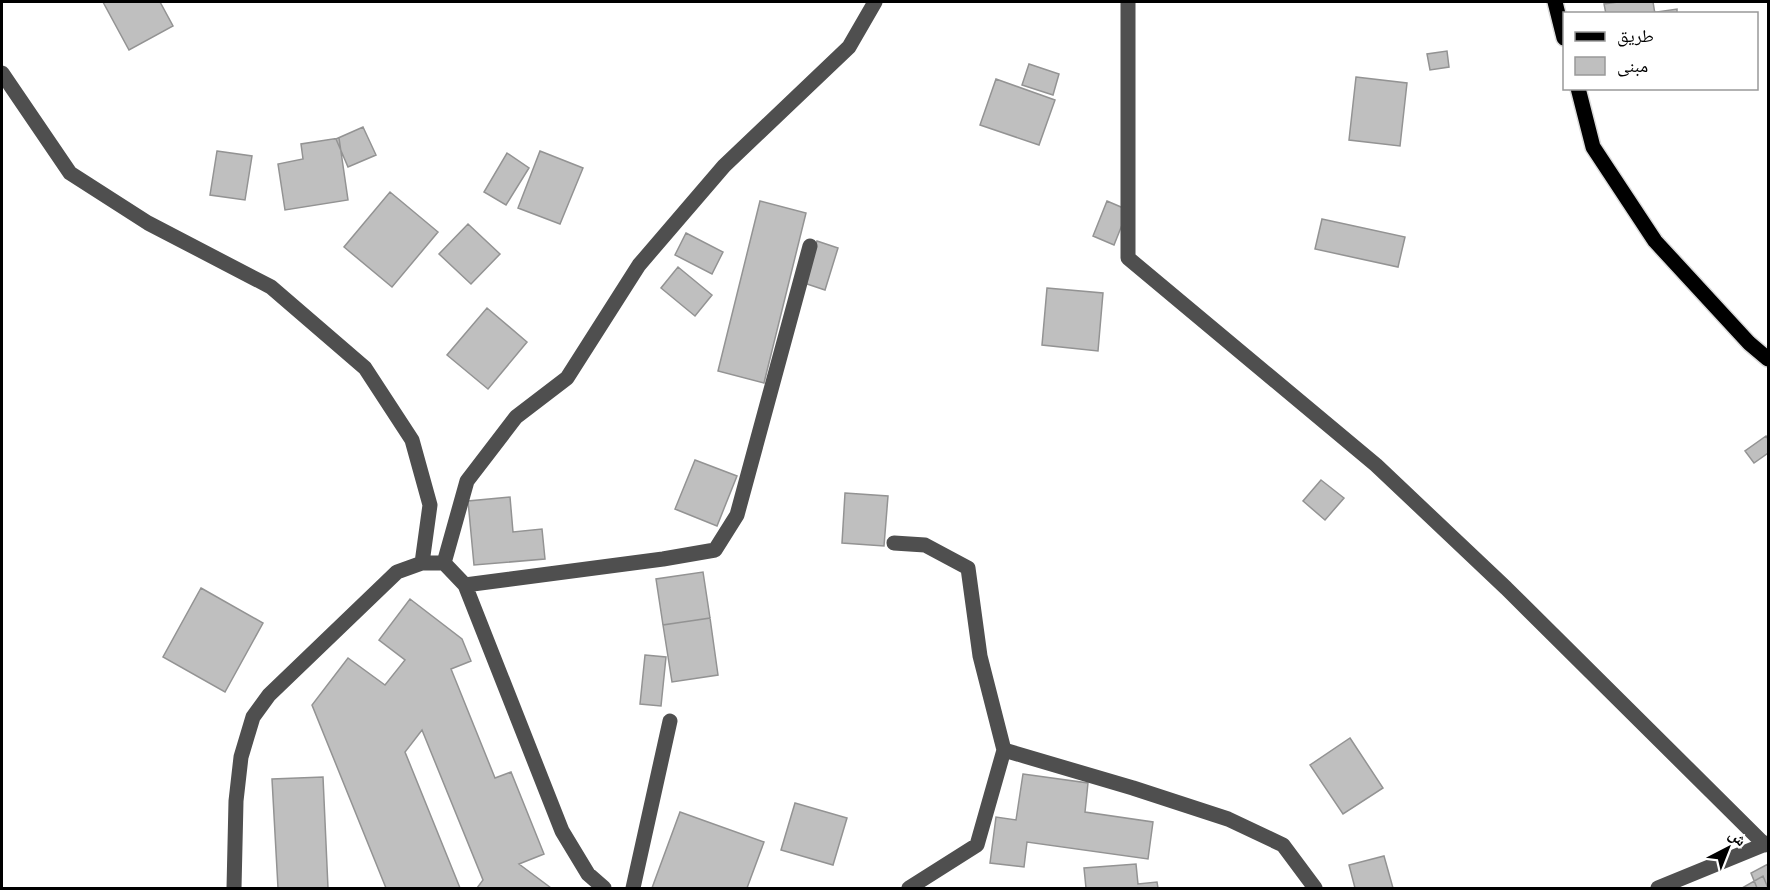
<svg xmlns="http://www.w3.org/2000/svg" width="1770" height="890" font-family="Barlow,'Noto Naskh Arabic',sans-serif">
<rect width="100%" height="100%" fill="#fff"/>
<path fill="#bfbfbf" stroke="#939393" stroke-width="1.5" d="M103,2H160L173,26L129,50Z
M1618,2H1653L1655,14H1606L1604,4Z
M1677,9V14H1643Z
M1447,51L1449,67L1430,70L1427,54Z
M1029,64L1059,74L1053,95L1022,85Z
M1356,77L1407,83L1400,146L1349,140Z
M996,79L1055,100L1039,145L980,125Z
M363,127L376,155L348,167L336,139Z
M339,138L348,200L285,210L278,164L303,159L301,144Z
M217,151L252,156L245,200L210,195Z
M540,151L583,168L560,224L518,208Z
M507,153L529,168L506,205L484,192Z
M390,192L438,232L392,287L344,247Z
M760,201L806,213L764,383L718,371Z
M1107,201L1128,210L1114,245L1093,236Z
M1322,219L1405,237L1398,267L1315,249Z
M468,224L500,254L471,284L439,254Z
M686,233L723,252L712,274L675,255Z
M817,241L838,248L825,290L804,283Z
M678,267L712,295L695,316L661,288Z
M1047,288L1103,293L1098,351L1042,345Z
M487,308L527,342L488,389L447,355Z
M1766,436L1768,439V453L1754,463L1745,451Z
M695,460L737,476L717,526L675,509Z
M1321,480L1344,498L1325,520L1303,501Z
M845,493L888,496L884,546L842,543Z
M510,497L513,532L542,529L545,559L474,565L468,501Z
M703,572L710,618L663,625L656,579Z
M201,588L263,623L225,692L163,657Z
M410,599L462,639L471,661L451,669L495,778L511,772L544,854L519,864L551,888H477L483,880L422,730L405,752L460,888H386L312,705L348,658L385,685L405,660L379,640Z
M710,618L718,675L672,682L663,625Z
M645,655L666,657L661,706L640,704Z
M1350,738L1383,788L1343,814L1310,765Z
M1023,774L1088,783L1085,812L1153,822L1148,859L1027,842L1024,867L990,863L996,817L1016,820Z
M323,777L328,888H278L272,779Z
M795,803L847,818L833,865L781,850Z
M680,812L764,842L747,888H652Z
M1384,856L1393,888H1355L1349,865Z
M1136,864L1138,884L1157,882L1158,888H1086L1084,868Z
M1768,864V888H1757L1751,873Z
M1763,876L1768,888H1742Z"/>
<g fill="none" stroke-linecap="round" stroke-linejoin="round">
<g stroke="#dbdbdb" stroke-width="18">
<path id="major" d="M1555,2L1564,38
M1578,88L1593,147L1655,241L1749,343L1768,359"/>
</g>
<path stroke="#4f4f4f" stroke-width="15" d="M1128,2V258L1376,465L1506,588L1765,845
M2,73L70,173L148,223L271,287L365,368L412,440L430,505L422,563
M894,543L925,545L968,568L980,656L1004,750
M444,563L467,481L516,417L567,378L639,265L724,166L849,47L875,2
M465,585L663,559L715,550L737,515L810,246
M234,888L236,801L241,757L253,717L269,695L397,572L422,563H444L465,585L562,831L588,874L604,888
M633,888L670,721
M909,888L977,845L1004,750L1133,788L1228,819L1283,845L1315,888
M1658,888L1768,843"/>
<use href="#major" stroke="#000" stroke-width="15"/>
</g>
<rect width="1770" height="890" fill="none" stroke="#000000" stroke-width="6"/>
<rect x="1563" y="12" width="195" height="78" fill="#ffffff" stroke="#999999" stroke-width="1.5"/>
<rect x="1575" y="32" width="30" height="9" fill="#000000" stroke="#999999" stroke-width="1.5"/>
<text x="1617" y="42" font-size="18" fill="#000000">طريق</text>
<rect x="1575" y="57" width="30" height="18" fill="#bfbfbf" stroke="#999999" stroke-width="1.5"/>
<text x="1617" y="72" font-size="18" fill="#000000">مبنى</text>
<g transform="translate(1728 848) rotate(42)" stroke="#ffffff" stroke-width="4.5" paint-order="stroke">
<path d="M0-4.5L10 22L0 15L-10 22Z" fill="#000000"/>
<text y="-9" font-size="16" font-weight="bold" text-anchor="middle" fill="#000000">ش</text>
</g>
</svg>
